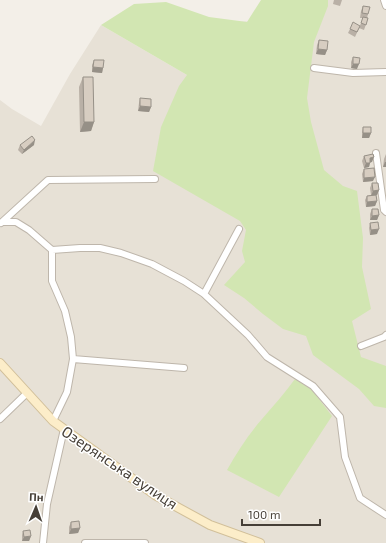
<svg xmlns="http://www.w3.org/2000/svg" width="386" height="543" font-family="'Exo 2',sans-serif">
<rect width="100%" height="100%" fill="#f3efe8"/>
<path fill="#e7e1d6" d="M265,0H386V543H0V100L12,109L41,126L70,74L101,25L187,75L226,22L262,21Z"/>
<path fill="#d2e6b2" d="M261,0H328V6L314,42L307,98L311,122L324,170L343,186L357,191L363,238L362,267L371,309L352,321L361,357L386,366V408L374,406L359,389L313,355L306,336L283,329L263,314L244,298L224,285L245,262L242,251L246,230L240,221L153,171L161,127L179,86L187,75L101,25L134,4L166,2L209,17L247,22Z
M295,379L312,390L332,416L279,497L227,470C237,452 248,435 262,419C273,406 285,393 295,379Z"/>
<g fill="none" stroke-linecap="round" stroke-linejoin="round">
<g stroke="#beb6ab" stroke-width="8">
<path id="street" d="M384,0L386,6
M314,68L353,73L386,72
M376,153L384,210L386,212
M2,222H16L29,230L52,250L80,248H100L121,253L152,264L184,281L204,294L248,335L267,357L313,386L340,417L345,457L360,498L386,515
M1,223L48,180L155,179
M52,250V281L65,311L71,337L73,359L67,392L53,421
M204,294L239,229
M361,346L384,337L386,335
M73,359L184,368
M0,419L27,393
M43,543L47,504L64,429
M85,543H145"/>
</g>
<g stroke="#d1bf99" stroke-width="10">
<path id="secondary" d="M0,363L53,421L155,495L210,525L260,543"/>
</g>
<use href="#street" stroke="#fff" stroke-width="6"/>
<use href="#secondary" stroke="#fcedc9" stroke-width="8"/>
</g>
<path fill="#b9b0a6" d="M334,0H342L340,6L333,4Z
M363,6L368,14L367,18H368L364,30L359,28L363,18H360L361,11Z
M360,26L355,37L348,33L350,29Z
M319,40L327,50L325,55L316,54L317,45Z
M353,57L357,69L351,68V62Z
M94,60L103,68L102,73L92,72V65Z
M83,77L94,122L91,131L80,132L79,87Z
M140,98L151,107L149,112L138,111L139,103Z
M363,127L371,133L369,138H362V132Z
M20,145H34L22,154L18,150Z
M386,154V167H383L384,159Z
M364,156L372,162H370L369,167L364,168L362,161Z
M364,169L373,181L363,182L362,174Z
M372,183L379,190L377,195H376L377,201L375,206L366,207L365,200L367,196L371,195L370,188Z
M372,209L379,215L377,220H370V214Z
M370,223L377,234L370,235L369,228Z
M71,522L80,528L78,533L69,534V527Z
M23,531L31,536L29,541H22V535Z"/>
<path fill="#969087" d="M318,49L327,50L325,55L316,54Z
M353,64H359L357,69L351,68Z
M93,67L103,68L102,73L92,72Z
M140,106L151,107L149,112L138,111Z
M84,122H94L91,131L80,132Z
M363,133H371L369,138H362Z
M35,140L34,145L22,154L24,150Z
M374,157L372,162L368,163L370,158Z
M385,162H386V167H383Z
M366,163H370L369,167L364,168Z
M375,177L373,181L363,182L364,178Z
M379,190L377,195L371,196L373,191Z
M377,201L375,206L366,207L367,202Z
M379,215L377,220H370L372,216Z
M379,229L377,234L370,235L371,230Z
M80,528L78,533L69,534L71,529Z
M31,536L29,541H22L24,537Z"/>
<path fill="#d7cdc1" stroke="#969087" d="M363,6L370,7L368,14L362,13Z
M363,17L368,18L366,25L361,23Z
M353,22L360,26L357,32L350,29Z
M319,40L328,41L327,50L318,49Z
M353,57L360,58L359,64H353Z
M94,60H104L103,68L93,67Z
M83,77H93L94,122H84Z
M140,98L151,99V107L140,106Z
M363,127H371V133H363Z
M32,136L35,140L24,150L20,145Z
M373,154L374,157L370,158V163H366L364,156Z
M374,168L375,177L364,178V169Z
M372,183H378L379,190L373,191Z
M376,195L377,201L367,202V196Z
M372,209H378L379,215L372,216Z
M378,222L379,229L371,230L370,223Z
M79,521L80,528L71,529V522Z
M30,530L31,536L24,537L23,531Z"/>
<g text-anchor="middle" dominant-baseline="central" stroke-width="3" stroke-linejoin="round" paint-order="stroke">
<g font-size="15" fill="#463f37" stroke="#fff">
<text transform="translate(120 467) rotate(34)">Озерянська вулиця</text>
</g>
</g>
<g transform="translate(36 507) rotate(2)" stroke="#ffffff" stroke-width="3" paint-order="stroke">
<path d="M0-3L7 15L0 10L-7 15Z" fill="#463f37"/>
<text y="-6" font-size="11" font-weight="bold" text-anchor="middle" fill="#463f37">Пн</text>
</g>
<path d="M242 519v6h78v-6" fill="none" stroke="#463f37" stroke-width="2"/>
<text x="248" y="519" font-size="12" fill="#463f37" stroke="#ffffff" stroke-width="3" paint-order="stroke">100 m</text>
</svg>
